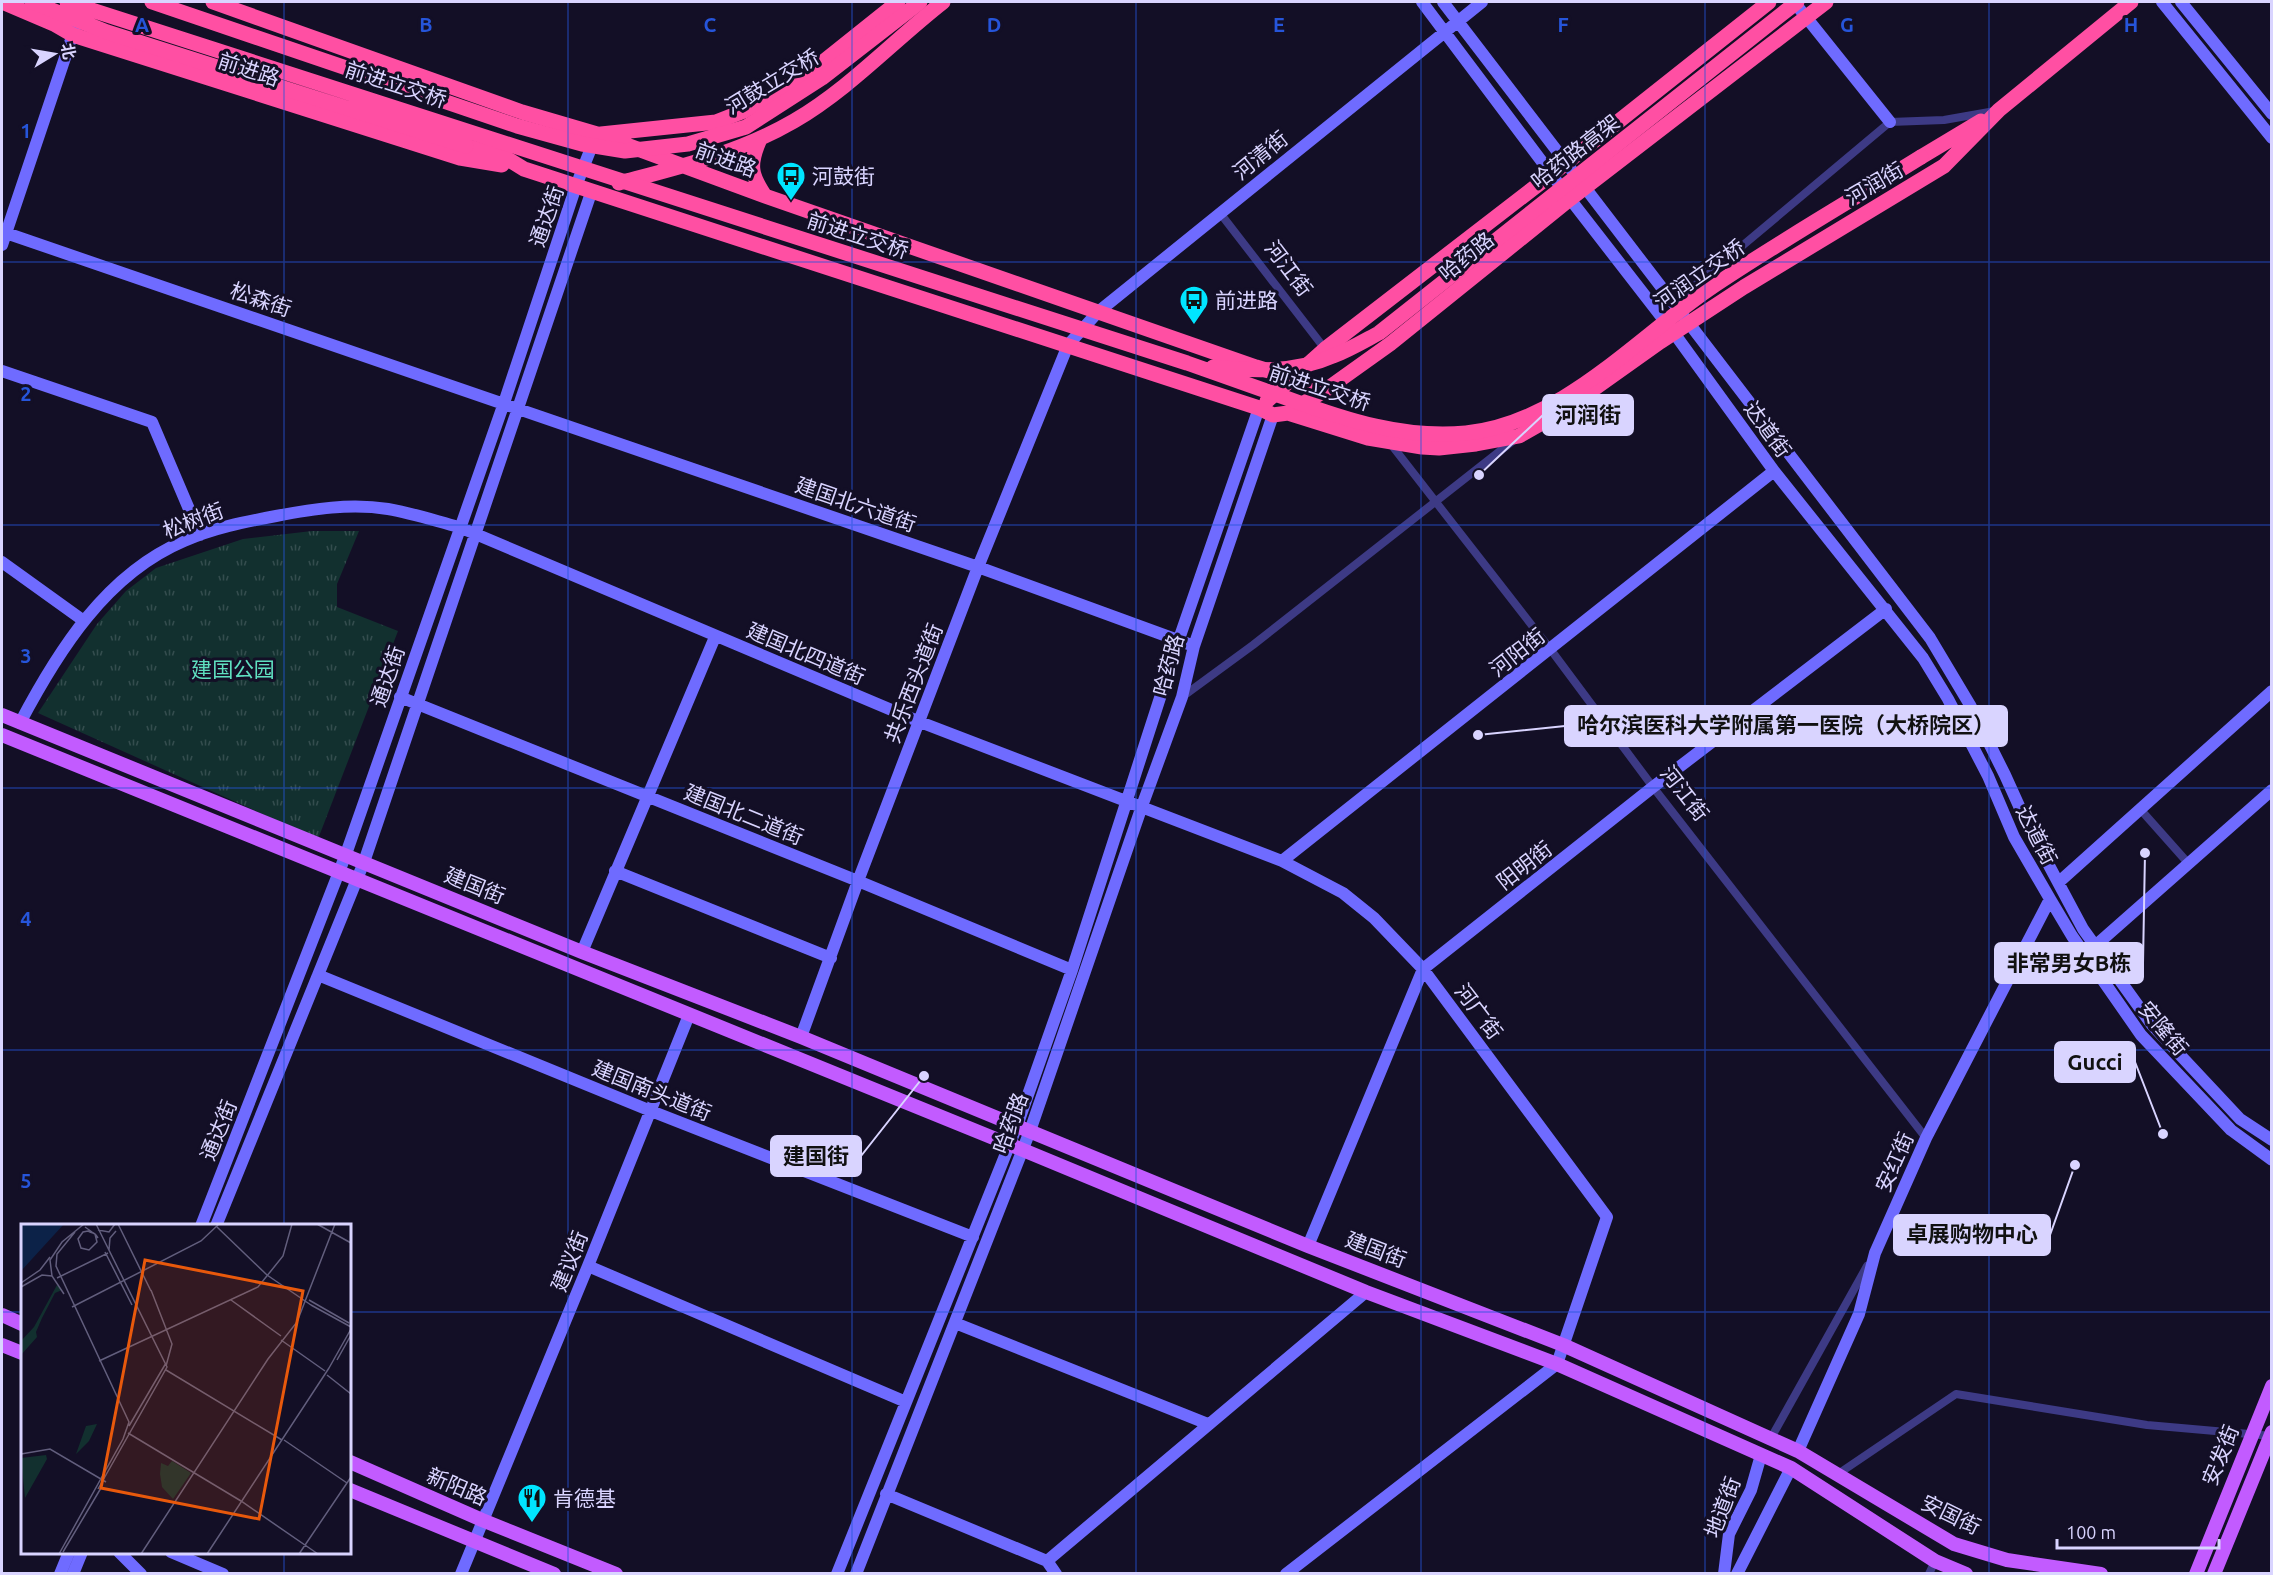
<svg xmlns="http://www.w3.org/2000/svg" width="2273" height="1575" font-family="Ubuntu,'Noto Sans SC',sans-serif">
<defs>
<pattern id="grass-tufts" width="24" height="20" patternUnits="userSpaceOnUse" patternTransform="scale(1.5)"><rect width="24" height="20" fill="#12302f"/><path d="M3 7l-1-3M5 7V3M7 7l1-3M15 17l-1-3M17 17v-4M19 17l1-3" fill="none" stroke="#344d4e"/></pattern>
</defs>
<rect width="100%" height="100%" fill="#130f26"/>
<path fill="url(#grass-tufts)" d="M312,531H359L337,584V607L398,631L318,839L38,713L97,624L126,591L156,568L243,539Z"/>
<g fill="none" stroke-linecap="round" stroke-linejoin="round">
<path stroke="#3d3a85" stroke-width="8" d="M1220,213L1325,349
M1674,303L1890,122L1944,120L1995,111
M1390,443L1551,650L1653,787L1926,1138
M1182,697L1253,645L1514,440
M2140,809L2188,863
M1771,1438L1867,1266
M1838,1474L1956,1394L2147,1425L2272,1436
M1929,1574L1935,1561"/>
<path stroke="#6f6bff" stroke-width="12" d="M1422,2L1570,199L1674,333L1774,471L1923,658L1948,699L1988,776L2014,837L2050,899L2072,936L2141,1035L2231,1130L2272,1160
M1443,2L1930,638L1970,705L2005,775L2029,828L2083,929L2152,1025L2240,1119L2272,1140
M1794,2L1890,122
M2162,2L2272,138
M2181,2L2272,114
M6,233L978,567L1194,646
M2,245L75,28
M2,371L152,422L200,535
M2,562L84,621
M400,697L858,881L1072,970
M20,723C58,651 106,574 184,541C213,528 244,522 276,516C313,509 350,503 388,509C412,513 436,521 459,527L920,722L1282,861L1343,893L1374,918L1423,969L1607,1217L1557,1364L1286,1574
M1282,861L1774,471
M615,871L831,958
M2059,882L2272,691
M2095,946L2272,790
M582,952L715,637
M318,975L651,1111L973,1237
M801,1037L858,881L978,567L1068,345L1098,312L1482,2
M201,1226L346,854L504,403L576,186L595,138
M216,1226L364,862L592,190
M1308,1246L1423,969L1653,787L1886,609
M588,1266L906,1402
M955,1323L1208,1424
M1798,1451L1859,1314L1875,1253L1926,1138L2050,899
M886,1494L1047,1561L1056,1574
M119,1552L141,1574
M171,1552L223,1574
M1047,1561L1366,1292
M60,1574L69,1552
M73,1574L82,1552
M461,1574L588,1266L689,1015
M837,1574L1017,1126L1072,970L1179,639L1259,408
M856,1574L1030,1131L1142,806L1182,697L1194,646L1273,415
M1724,1574L1729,1534L1751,1490L1761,1455
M1737,1574L1791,1468"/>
<path stroke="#c25bff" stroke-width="14" d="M2,715L582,952L801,1037L1308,1246L1563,1345L1798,1451L1954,1544L2007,1560L2101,1574
M2,735L1023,1150L1366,1292L1557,1364L1791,1468L1935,1561L1966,1574
M2,1315L22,1324
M2,1345L22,1353
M350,1462L482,1520L616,1574
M350,1490L554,1574
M2196,1574L2272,1386
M2214,1574L2272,1432"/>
<path stroke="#ff4fa3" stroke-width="15" d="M2,2L54,24L73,35L460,158L502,165
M213,2L522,112L597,134L765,196L1256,367L1327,389
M601,134L716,122L744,111L804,77L898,2
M760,139C749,164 750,174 765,196
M466,146L506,158L524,169L1259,408L1273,415L1288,413L1327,389L1390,344L1570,199L1826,2
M1921,157L1981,121
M619,183C679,167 739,153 794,121C849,89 893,41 943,2
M1267,401L1325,349L1566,163L1769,2
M1288,413L1368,438L1422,447L1439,448L1476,444L1519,436L1563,411L1660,342L1744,287L1944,166L1999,110L2131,2"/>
<path stroke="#ff4fa3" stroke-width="15" d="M32,2L107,32L466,146
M67,2L1187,363C1221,375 1255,387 1289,399C1346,420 1404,439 1466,433C1560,424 1635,340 1709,289C1777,243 1850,201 1921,157
M152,2L517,126L582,144L625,151L688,144L746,127L822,78L920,2
M1213,367C1253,371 1295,373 1333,356C1349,350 1364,341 1379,333L1797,2"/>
</g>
<path fill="none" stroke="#2655da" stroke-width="1.5" stroke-opacity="0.55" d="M284,2V1226M568,2V1574M852,2V1574M1136,2V1574M1421,2V1574M1705,2V1574M1989,2V1574M2,262H2272M2,525H2272M2,788H2272M2,1050H2272M2,1312H22M350,1312H2272M284,1552V1574"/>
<defs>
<g id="bus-pin" transform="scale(1.5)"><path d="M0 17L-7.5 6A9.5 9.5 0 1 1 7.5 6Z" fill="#00e5ff" stroke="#130f26"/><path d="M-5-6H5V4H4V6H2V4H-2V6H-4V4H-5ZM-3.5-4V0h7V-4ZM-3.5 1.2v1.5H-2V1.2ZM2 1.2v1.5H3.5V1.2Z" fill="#111"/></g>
<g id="restaurant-pin" transform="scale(1.5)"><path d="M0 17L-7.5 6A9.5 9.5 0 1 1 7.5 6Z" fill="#00e5ff" stroke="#130f26"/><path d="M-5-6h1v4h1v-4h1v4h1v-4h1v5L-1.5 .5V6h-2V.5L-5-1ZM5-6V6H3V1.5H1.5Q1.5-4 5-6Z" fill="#111"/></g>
</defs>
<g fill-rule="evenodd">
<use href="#bus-pin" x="791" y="176"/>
<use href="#bus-pin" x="1194" y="300"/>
<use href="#restaurant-pin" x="532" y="1498"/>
</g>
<g text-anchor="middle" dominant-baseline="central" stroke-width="6" stroke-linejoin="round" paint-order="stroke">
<g font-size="21" fill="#d9d4ff" stroke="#130f26">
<text transform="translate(249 69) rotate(18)">前进路</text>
<text transform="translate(772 81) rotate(-31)">河鼓立交桥</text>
<text transform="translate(396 84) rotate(18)">前进立交桥</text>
<text transform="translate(1575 151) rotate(-38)">哈药路高架</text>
<text transform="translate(1260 155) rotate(-39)">河清街</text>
<text transform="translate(726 159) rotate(20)">前进路</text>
<text transform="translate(1874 183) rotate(-30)">河润街</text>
<text transform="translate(546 216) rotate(-71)">通达街</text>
<text transform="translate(858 235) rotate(18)">前进立交桥</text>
<text transform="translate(1466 256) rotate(-39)">哈药路</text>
<text transform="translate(1289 268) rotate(53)">河江街</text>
<text transform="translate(1699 274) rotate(-35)">河润立交桥</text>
<text transform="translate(261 299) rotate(19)">松森街</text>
<text transform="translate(1320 387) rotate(18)">前进立交桥</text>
<text transform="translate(1768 429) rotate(54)">达道街</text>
<text transform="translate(856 504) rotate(19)">建国北六道街</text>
<text transform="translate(193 520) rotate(-21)">松树街</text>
<text transform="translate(1517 652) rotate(-38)">河阳街</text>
<text transform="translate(806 653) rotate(23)">建国北四道街</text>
<text transform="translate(1168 665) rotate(-75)">哈药路</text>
<text transform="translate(387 676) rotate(-71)">通达街</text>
<text transform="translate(913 683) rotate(-69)">共乐西头道街</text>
<text transform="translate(1685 793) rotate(52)">河江街</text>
<text transform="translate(744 814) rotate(22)">建国北二道街</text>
<text transform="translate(2037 835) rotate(63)">达道街</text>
<text transform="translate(1524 865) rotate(-38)">阳明街</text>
<text transform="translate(475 885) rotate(22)">建国街</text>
<text transform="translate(1479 1011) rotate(53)">河广街</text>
<text transform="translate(2164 1028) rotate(50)">安隆街</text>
<text transform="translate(652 1090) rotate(22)">建国南头道街</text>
<text transform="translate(1010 1123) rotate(-70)">哈药路</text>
<text transform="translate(218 1130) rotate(-68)">通达街</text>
<text transform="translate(1894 1162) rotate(-66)">安红街</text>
<text transform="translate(1376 1249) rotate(21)">建国街</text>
<text transform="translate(569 1261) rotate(-68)">建议街</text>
<text transform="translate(2220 1455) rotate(-68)">安发街</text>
<text transform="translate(457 1486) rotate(23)">新阳路</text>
<text transform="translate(1722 1507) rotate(-69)">地道街</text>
<text transform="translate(1951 1514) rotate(26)">安国街</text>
</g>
<g font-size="21" fill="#d9d4ff" stroke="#130f26" text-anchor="start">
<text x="812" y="176">河鼓街</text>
<text x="1215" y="300">前进路</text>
<text x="553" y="1498">肯德基</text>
</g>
<g font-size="21" fill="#5fe0c0" stroke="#130f26">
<text x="233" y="669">建国公园</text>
</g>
</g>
<g transform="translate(21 1224)">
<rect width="330" height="330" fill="#130f26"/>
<path d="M36,61L41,66L34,69L21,94L15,108L16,113L0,131V117L13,103ZM76,200L68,217L55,230L65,202ZM25,231L26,235L4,274L0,234ZM151,237L170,249L152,275L141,263L139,250L140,239L147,242Z" fill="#12302f"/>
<path d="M0,0H43L0,47Z" fill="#0c2248"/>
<path fill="none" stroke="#625e7d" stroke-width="1.5" d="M75,0L146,143L77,265M97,0L130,67M296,0L330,19M64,3L71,8L74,10L76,18L68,26L60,24L57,15L62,8L67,7L69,8L72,9L75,11L77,14M196,3L246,51L290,81M77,6L88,8L94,0M88,26L89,14L95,7M84,28L111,81M36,54L87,29M0,59L19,46L29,33M0,63L21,51L31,52M130,66L151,120L145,142M43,70L31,52L29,36L41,18L63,0M210,76L260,112M288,76L328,99M290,81L330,103M51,83L180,17L198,0M260,116L304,147M316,136L330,111M78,137L237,63L262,32L271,0M308,144L330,105M145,146L261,216M306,151L330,170M108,202L145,139M107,209L220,277L297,330M263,216L326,259M0,230L29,225L85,258M42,328L80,264M38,330L102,215L108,198L35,42L36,30L54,8M120,330L247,135L276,98L314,0M186,330L308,144M278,330L330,253"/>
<path fill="#e8590c" fill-opacity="0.15" stroke="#e8590c" stroke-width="3" d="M124,36L282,67L238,295L80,264Z"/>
<rect width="330" height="330" fill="none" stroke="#d9d4ff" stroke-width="3"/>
</g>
<g font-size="20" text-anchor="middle" font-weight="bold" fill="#2655da" stroke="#130f26" stroke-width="6" stroke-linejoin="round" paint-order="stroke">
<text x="142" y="32">A</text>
<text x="426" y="32">B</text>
<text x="710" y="32">C</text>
<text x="994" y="32">D</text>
<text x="1279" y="32">E</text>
<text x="1563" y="32">F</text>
<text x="1847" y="32">G</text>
<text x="2131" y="32">H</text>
<text x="26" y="138">1</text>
<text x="26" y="401">2</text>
<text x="26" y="663">3</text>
<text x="26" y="926">4</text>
<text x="26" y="1188">5</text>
</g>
<path fill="none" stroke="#d9d4ff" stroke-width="2" d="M1479 475L1543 415M1478 735L1565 726M2145 853L2143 963M2163 1134L2135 1062M924 1076L861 1156M2075 1165L2050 1235"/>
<g fill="#d9d4ff" stroke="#130f26" stroke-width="2">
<circle cx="1479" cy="475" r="6"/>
<circle cx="1478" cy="735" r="6"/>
<circle cx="2145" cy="853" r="6"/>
<circle cx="2163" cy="1134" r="6"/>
<circle cx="924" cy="1076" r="6"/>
<circle cx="2075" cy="1165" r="6"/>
</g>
<g fill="#d9d4ff" stroke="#d9d4ff" stroke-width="2">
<rect x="1543" y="395" width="90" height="40" rx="6"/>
<rect x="1565" y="706" width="442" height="40" rx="6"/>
<rect x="1995" y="943" width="148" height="40" rx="6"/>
<rect x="2055" y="1042" width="80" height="40" rx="6"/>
<rect x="771" y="1136" width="90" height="40" rx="6"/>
<rect x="1894" y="1215" width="156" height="40" rx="6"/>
</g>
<g font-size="22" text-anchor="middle" font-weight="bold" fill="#111">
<text x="1588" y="423">河润街</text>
<text x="1786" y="733">哈尔滨医科大学附属第一医院（大桥院区）</text>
<text x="2069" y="971">非常男女B栋</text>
<text x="2095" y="1070">Gucci</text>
<text x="816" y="1164">建国街</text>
<text x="1972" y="1242">卓展购物中心</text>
</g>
<rect width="2273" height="1575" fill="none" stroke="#d9d4ff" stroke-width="6"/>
<g transform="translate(54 54) rotate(79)" stroke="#130f26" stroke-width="4.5" paint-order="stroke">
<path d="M0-4.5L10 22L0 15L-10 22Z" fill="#d9d4ff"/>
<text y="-9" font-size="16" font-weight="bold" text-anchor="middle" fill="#d9d4ff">北</text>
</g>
<path d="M2057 1539v9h162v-9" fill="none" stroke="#d9d4ff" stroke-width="3"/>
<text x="2066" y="1539" font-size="18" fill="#d9d4ff" stroke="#130f26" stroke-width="4.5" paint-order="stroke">100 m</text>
</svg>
